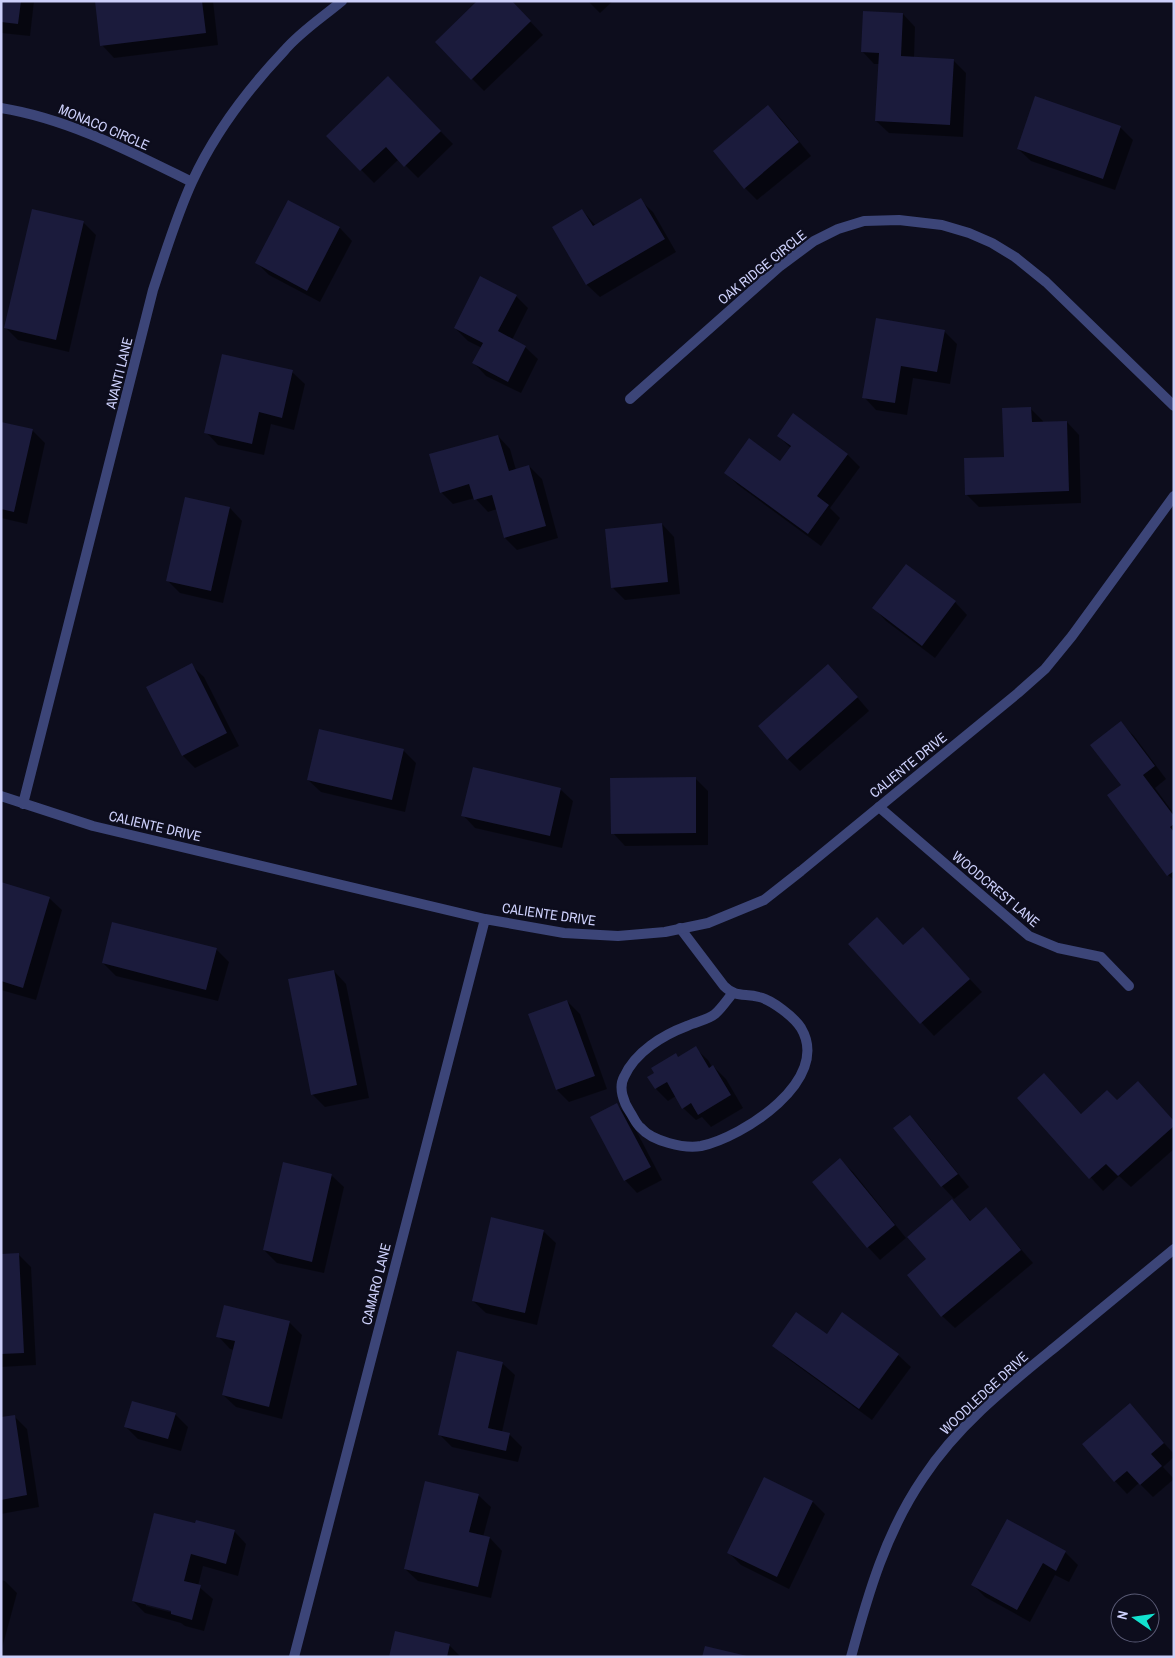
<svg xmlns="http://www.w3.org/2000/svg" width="1175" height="1658" font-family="'Archivo Narrow',sans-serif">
<rect width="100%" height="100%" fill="#0d0d1d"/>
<path fill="#0007" fill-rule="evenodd" d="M1,1H34L30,36L1,33Z
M96,1H213L218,45L114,58L102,45Z
M511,1L543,35L484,91L436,42Z
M588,1H613L600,13Z
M903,14L915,27L914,58L953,60L966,73L963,137L889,133L876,121L880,64H874L862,51Z
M388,78L453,144L418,178L399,159L374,183L328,136Z
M768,106L781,119L811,156L757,200L745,188Z
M1120,127L1133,140L1115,190L1031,161L1018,149Z
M640,200L653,212L676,252L600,297L587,285L554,227L582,210L596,226Z
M289,201L340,228L352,241L320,302L269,275L257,263Z
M83,222L96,235L69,352L18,340L6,328Z
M516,296L528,308L512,340L525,347L538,359L521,393L486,376L474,363L482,348L468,341L455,328Z
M877,320L944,331L957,344L950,384L913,378L907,415L876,410L864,397Z
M292,372L305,384L294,430L271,424L264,455L218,445L206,432Z
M1030,408L1043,421V423L1067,422L1079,435L1081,503L979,507L966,494L1005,458Z
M793,415L848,455L860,467L830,508L840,518L821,546L738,485L725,472L780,463L791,448L778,436Z
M1,423L32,430L45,443L27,524L1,518Z
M498,436L510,449L516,470L529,466L542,479L558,538L517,550L505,538L497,509L488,512L475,498L453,504L441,492Z
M230,508L242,521L223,603L180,593L167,580Z
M662,524L674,537L680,594L625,600L613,588Z
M955,602L967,615L935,658L886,621L874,608Z
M191,665L204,677L239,746L195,768L183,756Z
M841,678L869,711L800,771L788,759Z
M1121,723L1134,736L1166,779L1155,788L1174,814V880L1168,875L1122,785Z
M403,750L416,763L405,812L321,792L308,780Z
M695,778L708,791V845L625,846L613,833Z
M560,789L573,801L562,848L475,828L463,815Z
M1,884L49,898L62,910L36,1000L1,990Z
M935,942L982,992L934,1036L850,945L904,947Z
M216,949L229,962L218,1001L116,976L103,963Z
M334,971L346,984L369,1098L325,1107L312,1094Z
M567,1001L580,1014L607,1089L569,1102L557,1090L530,1015Z
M695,1048L708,1060L712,1067L713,1066L726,1079L743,1108L711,1127L702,1117L696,1120L683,1108L676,1096L668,1101L656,1089L679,1058Z
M1044,1075L1082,1115L1117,1101L1174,1121V1149L1131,1187L1119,1176L1103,1191L1019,1098Z
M616,1104L629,1117L662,1180L637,1193L625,1180Z
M910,1116L922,1129L969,1187L954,1199L942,1186Z
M840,1160L853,1172L906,1238L880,1260L868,1247Z
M331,1175L344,1187L324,1273L277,1263L264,1250Z
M952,1201L971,1221L986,1209L1033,1263L955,1328L942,1316L928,1259Z
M543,1231L556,1243L537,1325L486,1313L473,1301Z
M19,1255L31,1267L36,1365L1,1367V1256Z
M289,1322L302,1335L282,1419L236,1407L223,1395L234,1350L230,1349L218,1336Z
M827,1336L898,1355L911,1367L872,1420L787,1358L774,1345Z
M502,1363L515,1375L502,1432L509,1434L522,1447L518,1462L452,1447L439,1434Z
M1130,1405L1174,1454V1457L1163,1467L1174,1479L1153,1497L1139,1483L1127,1494L1115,1481Z
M175,1414L188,1427L181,1451L138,1439L126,1427Z
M14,1416L27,1429L39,1507L1,1514V1418Z
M765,1479L813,1502L825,1514L789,1589L741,1565L729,1553Z
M478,1495L491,1507L483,1537L490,1538L502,1551L491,1598L418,1581L405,1569Z
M155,1515L234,1531L246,1544L238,1576L203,1566L198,1586L213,1599L204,1631L185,1626L181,1623L145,1613L133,1601ZM146,1603L178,1612L177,1614L146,1606Z
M1007,1520L1066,1553L1078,1565L1069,1582L1055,1575L1030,1622L985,1597L973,1585Z
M1,1580L5,1581L17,1593L1,1652Z
M449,1645L461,1657H390Z"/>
<path fill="#1b1b3c" d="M1,1H21L18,24L1,22Z
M95,1H202L206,33L100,46Z
M477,1H512L531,21L471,80L435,42Z
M863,11L903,13L901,56L954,59L950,125L875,121L879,53L861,52Z
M388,76L441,131L404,167L386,147L360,171L326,136Z
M1035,96L1121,126L1103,179L1017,149Z
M768,105L799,142L744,189L713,151Z
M641,198L665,239L586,285L552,227L582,209L593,226Z
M288,200L340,227L307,291L255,263Z
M32,209L84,221L56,340L4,328Z
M480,276L517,295L498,331L526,346L508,382L472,363L483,343L454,328Z
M876,318L945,330L937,372L901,366L895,403L862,398Z
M222,354L293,370L282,418L259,412L252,444L204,433Z
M1031,407L1032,422L1067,421L1069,491L965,495L964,458L1004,457L1002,408Z
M793,413L848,454L817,496L829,505L808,534L724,473L749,438L780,461L791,446L777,436Z
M1,422L33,429L14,512L1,509Z
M498,435L509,471L529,465L546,526L504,538L492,495L474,500L469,484L440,493L429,454Z
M185,497L230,507L211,591L166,581Z
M662,523L668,582L611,588L605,529Z
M906,564L956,601L922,646L872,608Z
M192,663L227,733L182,756L146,687Z
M828,664L858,697L787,760L758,726Z
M1121,721L1155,766L1143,775L1174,816V824L1170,827L1174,832V871L1167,876L1107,795L1121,785L1090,745Z
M319,729L404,749L392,800L307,780Z
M473,767L561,788L550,836L461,816Z
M696,777V833L611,834L610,778Z
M1,882L50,897L23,988L1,981Z
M877,917L903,945L923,927L970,979L920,1024L848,944Z
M112,922L217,948L206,990L102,963Z
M334,970L357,1085L311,1095L288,979Z
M567,1000L595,1076L556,1090L528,1014Z
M696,1046L709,1068L713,1065L731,1095L698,1115L691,1103L682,1109L667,1082L655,1089L647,1077L654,1073L651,1068L676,1053L678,1057Z
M1044,1073L1081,1114L1107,1090L1117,1100L1138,1081L1174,1121V1126L1118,1176L1106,1164L1089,1179L1017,1098Z
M617,1103L651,1167L624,1181L590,1117Z
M910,1115L958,1174L941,1187L893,1128Z
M840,1158L895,1225L867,1248L812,1182Z
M283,1162L332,1174L312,1262L263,1250Z
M952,1199L970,1221L986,1207L1021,1250L941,1317L907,1275L926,1259L907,1237Z
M491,1217L544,1230L525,1313L472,1301Z
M19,1253L24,1353L1,1354V1254Z
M224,1305L290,1321L269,1407L222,1395L235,1341L216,1337Z
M796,1312L827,1334L842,1312L899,1354L859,1409L772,1346Z
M457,1351L503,1362L488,1428L510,1433L506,1451L438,1435Z
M132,1401L176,1413L168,1439L124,1427Z
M1130,1403L1164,1443L1151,1454L1162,1466L1140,1485L1127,1471L1114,1482L1082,1444Z
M15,1415L27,1495L1,1500V1417Z
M764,1477L813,1501L777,1577L727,1553Z
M425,1481L479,1494L469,1532L490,1537L478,1587L404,1569Z
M154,1513L195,1523L196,1520L235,1530L226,1564L191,1554L184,1581L201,1585L192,1620L171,1614V1611L132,1601Z
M1007,1519L1066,1551L1056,1571L1043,1563L1017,1610L971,1585Z
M395,1631L450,1644L447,1657H389Z
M705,1646L747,1656V1657H702Z"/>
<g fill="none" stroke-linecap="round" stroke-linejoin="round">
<path stroke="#3c4578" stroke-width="10" d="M879,807L1029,936L1058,948L1101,957L1129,986
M680,928L724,986C736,998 744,993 759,997C772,1000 794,1017 801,1028C832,1080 743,1137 701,1146C684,1149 652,1141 641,1128C636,1124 634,1118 630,1112C624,1103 618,1088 624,1077C635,1052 663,1035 687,1026C695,1022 708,1020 715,1014C721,1009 727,1000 732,994"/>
<path stroke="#3c4578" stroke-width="10" d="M1,108C69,119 131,152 192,182
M630,399L779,267L814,241L838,229L864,221L899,220L942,225L969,233L992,243L1015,257L1046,282L1174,406
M1,796L93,826L485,919L564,933L618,936L665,932L708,923L764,900L801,871L1018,693L1045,669L1072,636L1174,496
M23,804L153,290C165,254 176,217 192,182C214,134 248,89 284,51C300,32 323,17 342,1
M294,1657L485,919
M851,1657C868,1594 886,1532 923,1478C957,1426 1006,1387 1054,1348C1094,1315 1134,1282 1174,1249"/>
</g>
<g text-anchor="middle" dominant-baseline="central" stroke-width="4.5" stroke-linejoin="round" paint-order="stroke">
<g font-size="14" fill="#cdd0fb" stroke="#0d0d1d">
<text transform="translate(104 127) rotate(23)">MONACO CIRCLE</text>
<text transform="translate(762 267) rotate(-39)">OAK RIDGE CIRCLE</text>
<text transform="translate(119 373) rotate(-76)">AVANTI LANE</text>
<text transform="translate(908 765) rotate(-39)">CALIENTE DRIVE</text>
<text transform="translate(155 826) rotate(13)">CALIENTE DRIVE</text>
<text transform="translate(996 889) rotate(40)">WOODCREST LANE</text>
<text transform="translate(549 914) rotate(8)">CALIENTE DRIVE</text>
<text transform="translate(376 1284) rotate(-76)">CAMARO LANE</text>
<text transform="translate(984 1393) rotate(-43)">WOODLEDGE DRIVE</text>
</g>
</g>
<rect width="1175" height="1658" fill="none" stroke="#cdd0fb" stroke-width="5"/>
<g transform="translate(1135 1618) rotate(283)"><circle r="24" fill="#0d0d1d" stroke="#5a5b76"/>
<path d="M0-4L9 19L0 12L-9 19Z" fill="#12e2cf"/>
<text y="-8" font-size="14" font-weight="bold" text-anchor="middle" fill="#cdd0fb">N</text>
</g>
</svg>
